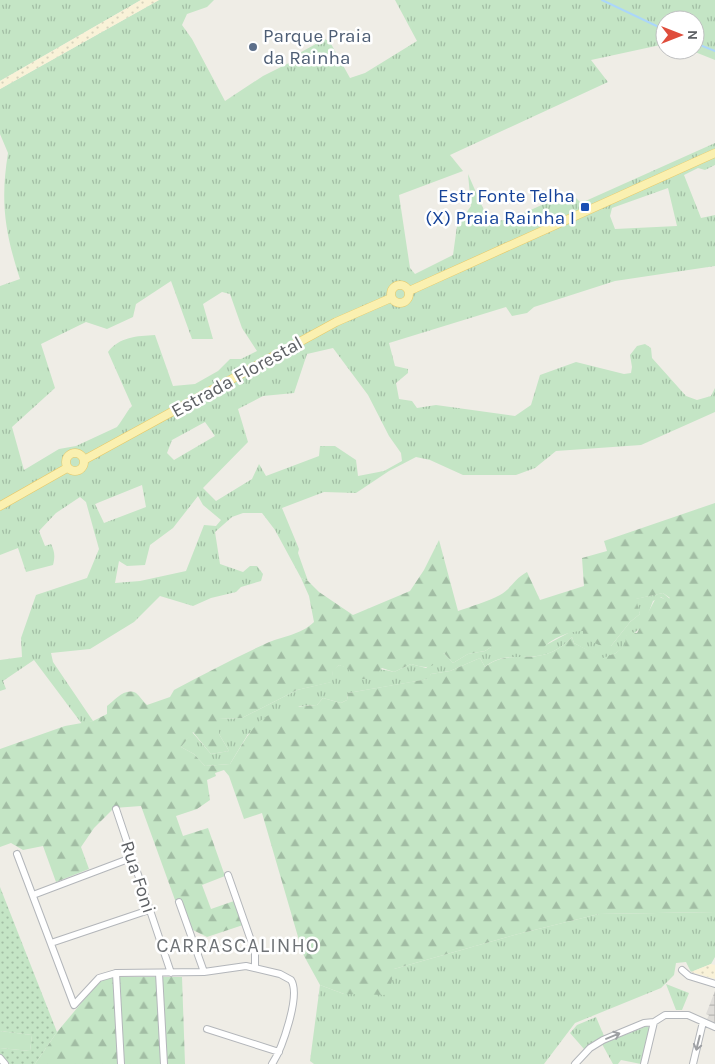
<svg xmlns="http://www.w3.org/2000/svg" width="715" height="1064" font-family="Karla,sans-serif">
<defs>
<pattern id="industrial-grid" width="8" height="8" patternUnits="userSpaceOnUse" patternTransform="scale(1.25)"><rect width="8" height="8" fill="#dedcd8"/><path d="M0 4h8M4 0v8" fill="none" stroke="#b7b6b3"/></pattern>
<pattern id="grass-tufts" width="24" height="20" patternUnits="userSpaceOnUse" patternTransform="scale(1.25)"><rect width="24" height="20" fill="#c4e5c5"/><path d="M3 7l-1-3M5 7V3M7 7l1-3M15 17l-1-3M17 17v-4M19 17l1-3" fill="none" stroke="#a2bda4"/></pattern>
<pattern id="forest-firs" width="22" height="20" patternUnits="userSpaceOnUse" patternTransform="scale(1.25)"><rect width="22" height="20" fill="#c4e5c5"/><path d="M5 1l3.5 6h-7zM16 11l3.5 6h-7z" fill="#a2bda4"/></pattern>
<pattern id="sand-dots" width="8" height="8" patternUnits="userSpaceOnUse" patternTransform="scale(1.25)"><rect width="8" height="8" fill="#f9f2d8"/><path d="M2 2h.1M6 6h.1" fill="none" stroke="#d8d2bc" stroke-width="1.8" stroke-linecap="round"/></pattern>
<pattern id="garden-dots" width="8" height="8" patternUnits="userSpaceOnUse" patternTransform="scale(1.25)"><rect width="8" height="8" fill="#c4e5c5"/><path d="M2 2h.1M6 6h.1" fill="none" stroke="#a2bda4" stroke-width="1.8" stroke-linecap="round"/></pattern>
</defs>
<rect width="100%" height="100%" fill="#efede6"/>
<path fill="url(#industrial-grid)" d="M715,991V1023L707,1019L709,1015L706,1014Z"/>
<path fill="url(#grass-tufts)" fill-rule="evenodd" d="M0,0H141L0,81Z
M159,0H214L207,7L187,14L182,25L192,39L225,101L263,76L293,61L292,57L325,39L330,42L350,78L365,73L417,41L395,0H715V60L690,50H695V20H665V44L591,60L608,82L450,155L463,171L399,195L410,268L415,274L453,255L457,226L471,206L468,174L489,222L511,219L570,192L581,203L715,143V165L705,170L698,168L684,175L701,218L715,215V266L615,281L534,307L527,313L512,316L506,307L389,343L395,366L408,369V373L396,383L399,399L412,401L417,408L436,405L515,416L531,405L540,375L576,362L624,374L631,373L632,367L630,355L637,346L645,344L651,348L652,358L686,396L697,400L711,396L715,388V412L641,445L556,451L535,468L516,475H463L430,460L416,457L389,471L356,493L324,492L282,508L299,549L298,553L308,581L301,578L275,530L262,513H243L232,517L215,532L220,564L243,572L250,566H257L263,574L261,581L241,587L236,592L211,598L193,606L160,596L134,622L90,649L51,653L53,662L93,721L82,724L34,660L3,681L6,689L0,691V660L22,657L21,638L36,595L87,578L99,549L86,502L80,497L56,513L39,531L45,546L51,544C55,552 55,557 53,565L26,572L18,548L0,555V286L20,279C5,233 0,202 8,153L0,134V89ZM668,188L677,226L615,229L610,216L612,208ZM171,281L192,339H213L203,304L222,292L230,294L242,328L257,351L241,359H230L218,371L195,384L173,386L155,335C137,336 119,337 108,352L132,406C126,412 123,420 117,427L76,446L59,449L24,470L12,427L55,388L41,344L86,322L107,329L133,317L136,304ZM333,348L368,395L389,436L401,453L402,461L384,471L358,476L356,460L335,446H320L319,456L266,476L259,464L252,479L216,501L203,488L248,442L238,409L263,396L294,393L307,354ZM205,422L215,436L174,460L167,453L172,440ZM142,485L146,507L104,523L95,504ZM198,496L203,505L221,520L216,526L204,525L186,571L140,581L115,583L119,561L127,566L145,565L150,545L173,528Z
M663,593L670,599L667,601L661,597L653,601C647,616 644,632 626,636V645L616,653L603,659L574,643L572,637C539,672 511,645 485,667L480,658L450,671L431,674L429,679L348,693L347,700L341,703L323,698L317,705L300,706L248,734L230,764L205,766L194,754L181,747L192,732L211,754L229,751L219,734V719L242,718L297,690L331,682L333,670L339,665C357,672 375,666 394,672L411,664L426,668L444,653L453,663L468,654L485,651L491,647L546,645L572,631H584L611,646L630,622L640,614L635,599Z
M715,912V957L711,964L691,972L686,962L676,963L674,975L661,988L575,1023L544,1064H314L310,1061L320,985L344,994L394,969L518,934L599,914Z
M666,984L689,993L682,1010H676Z
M596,1017L604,1036L584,1049L570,1033L577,1025Z
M647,1026L650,1028L641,1064L621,1060L618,1064H613L602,1044Z"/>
<path fill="url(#forest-firs)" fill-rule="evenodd" d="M715,503V912L599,914L518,934L394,969L389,995L344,994L320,985L303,954L262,813L244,819L229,776L224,770L215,773L216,776L207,780L210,800L197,809L176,816L183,836L208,828L225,876L202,885L211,909L234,901L243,925L207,937L191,929L182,900H175L141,806L114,808L94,828L81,847L89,869L56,882L43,846L23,850L11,843L0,847V749L65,726L93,721L107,714V706C115,700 125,687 136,693C140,696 143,702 147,705L170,697L174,690C204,674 234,658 265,644C282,636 301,635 314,622L309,596L301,578L308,581L319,592L353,615L410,591L424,570L439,540L458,611C472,606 487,602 500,595C511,589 514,579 527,572L540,600L584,586L582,558L607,551L604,541ZM663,593L670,598L667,600L657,596L637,633L630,632L626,636L625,645L616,653L603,658L574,643L572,637C539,672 512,645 485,667L480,658L450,671L431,674L428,679L348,693L347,700L341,703L323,698L317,705C261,709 258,718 230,764L205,766L194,754L181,747L193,732L211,754L229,751L219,734V719L242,718L297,690L332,682L333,671L339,665L349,669L355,680L372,678L382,668L394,672L411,664C429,669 433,669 444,653L453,663L468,654L485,651L491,647L500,651L542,649C552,638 569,631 583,631V638L599,645L611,646L630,622L640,614L636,599Z
M106,977H182L185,1064H35L57,1032L99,982Z"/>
<path fill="url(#sand-dots)" d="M141,0H159L0,89V81Z
M711,964L715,965V979L691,972Z"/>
<path fill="#c4e5c5" d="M0,1031L32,1035L30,1051L0,1048Z"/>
<path fill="url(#garden-dots)" d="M0,887L57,1032L35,1064H9L0,1054V1048L30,1051L32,1035L0,1031Z"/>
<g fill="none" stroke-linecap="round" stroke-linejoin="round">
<path stroke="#abd6fa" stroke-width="2" d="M602,0L665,30
M695,43L715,51"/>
<g stroke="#b3b6ba" stroke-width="8">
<path id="minor" d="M116,809L171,973
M17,854L74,1005L99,978L116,973L204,972L246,966L280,974L291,980C301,995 282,1049 272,1064
M228,875L255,952V967
M33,895L131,858
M179,902L204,972
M51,943L149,910
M682,970L689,976L715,984
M116,973L121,1064
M159,973L164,1064
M207,1029L279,1052
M0,1058L5,1064
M575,1064L590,1048L603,1040L644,1023L654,1022L665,1015H688L715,1027
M644,1064L654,1022
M693,1064L703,1022"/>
</g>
<g stroke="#e9c865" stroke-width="9">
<path id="major" d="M391 294a9 9 0 1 1 18 0a9 9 0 1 1-18 0Z
M409,291L715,153
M66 462a9 9 0 1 1 18 0a9 9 0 1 1-18 0Z
M84,460L336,322L391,298
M0,506L67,468"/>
</g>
<use href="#minor" stroke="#fff" stroke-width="6"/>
<use href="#major" stroke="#faf0b0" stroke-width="8"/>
</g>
<defs><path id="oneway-shaft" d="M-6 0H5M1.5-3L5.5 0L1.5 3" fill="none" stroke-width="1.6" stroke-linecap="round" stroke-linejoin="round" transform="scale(1.25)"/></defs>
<g stroke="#9ea0a3">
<use href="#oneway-shaft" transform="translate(613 1036) rotate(-22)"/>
<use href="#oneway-shaft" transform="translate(698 1043) rotate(104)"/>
</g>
<circle fill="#5c6f8a" stroke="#fff" stroke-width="2" cx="253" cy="47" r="5"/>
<rect fill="#1a4fb4" stroke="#fff" stroke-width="2" x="580" y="202" width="10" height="10" rx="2.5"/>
<g text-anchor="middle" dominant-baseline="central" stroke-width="5" stroke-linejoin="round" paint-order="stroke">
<g font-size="19" fill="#4e5e75" stroke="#fff" text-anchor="start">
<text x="263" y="36">Parque Praia<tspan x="263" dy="22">da Rainha</tspan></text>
</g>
<g font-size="19" fill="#164399" stroke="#fff" text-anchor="end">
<text x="575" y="196">Estr Fonte Telha<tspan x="575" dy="22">(X) Praia Rainha I</tspan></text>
</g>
<g font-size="19" fill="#5e6165" stroke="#fff">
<text transform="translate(237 377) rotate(-29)">Estrada Florestal</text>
<text transform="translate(138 877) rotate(72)">Rua Foni</text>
</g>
<g font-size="20" letter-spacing="1" fill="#6f7377" stroke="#fff">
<text x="238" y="945">CARRASCALINHO</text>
</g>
</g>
<g transform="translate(680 35) rotate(90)"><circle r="24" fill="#ffffff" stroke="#bfc0c1"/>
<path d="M0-4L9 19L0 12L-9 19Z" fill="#df4d3c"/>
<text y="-8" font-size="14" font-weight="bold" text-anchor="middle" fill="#5e6165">N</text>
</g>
</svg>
